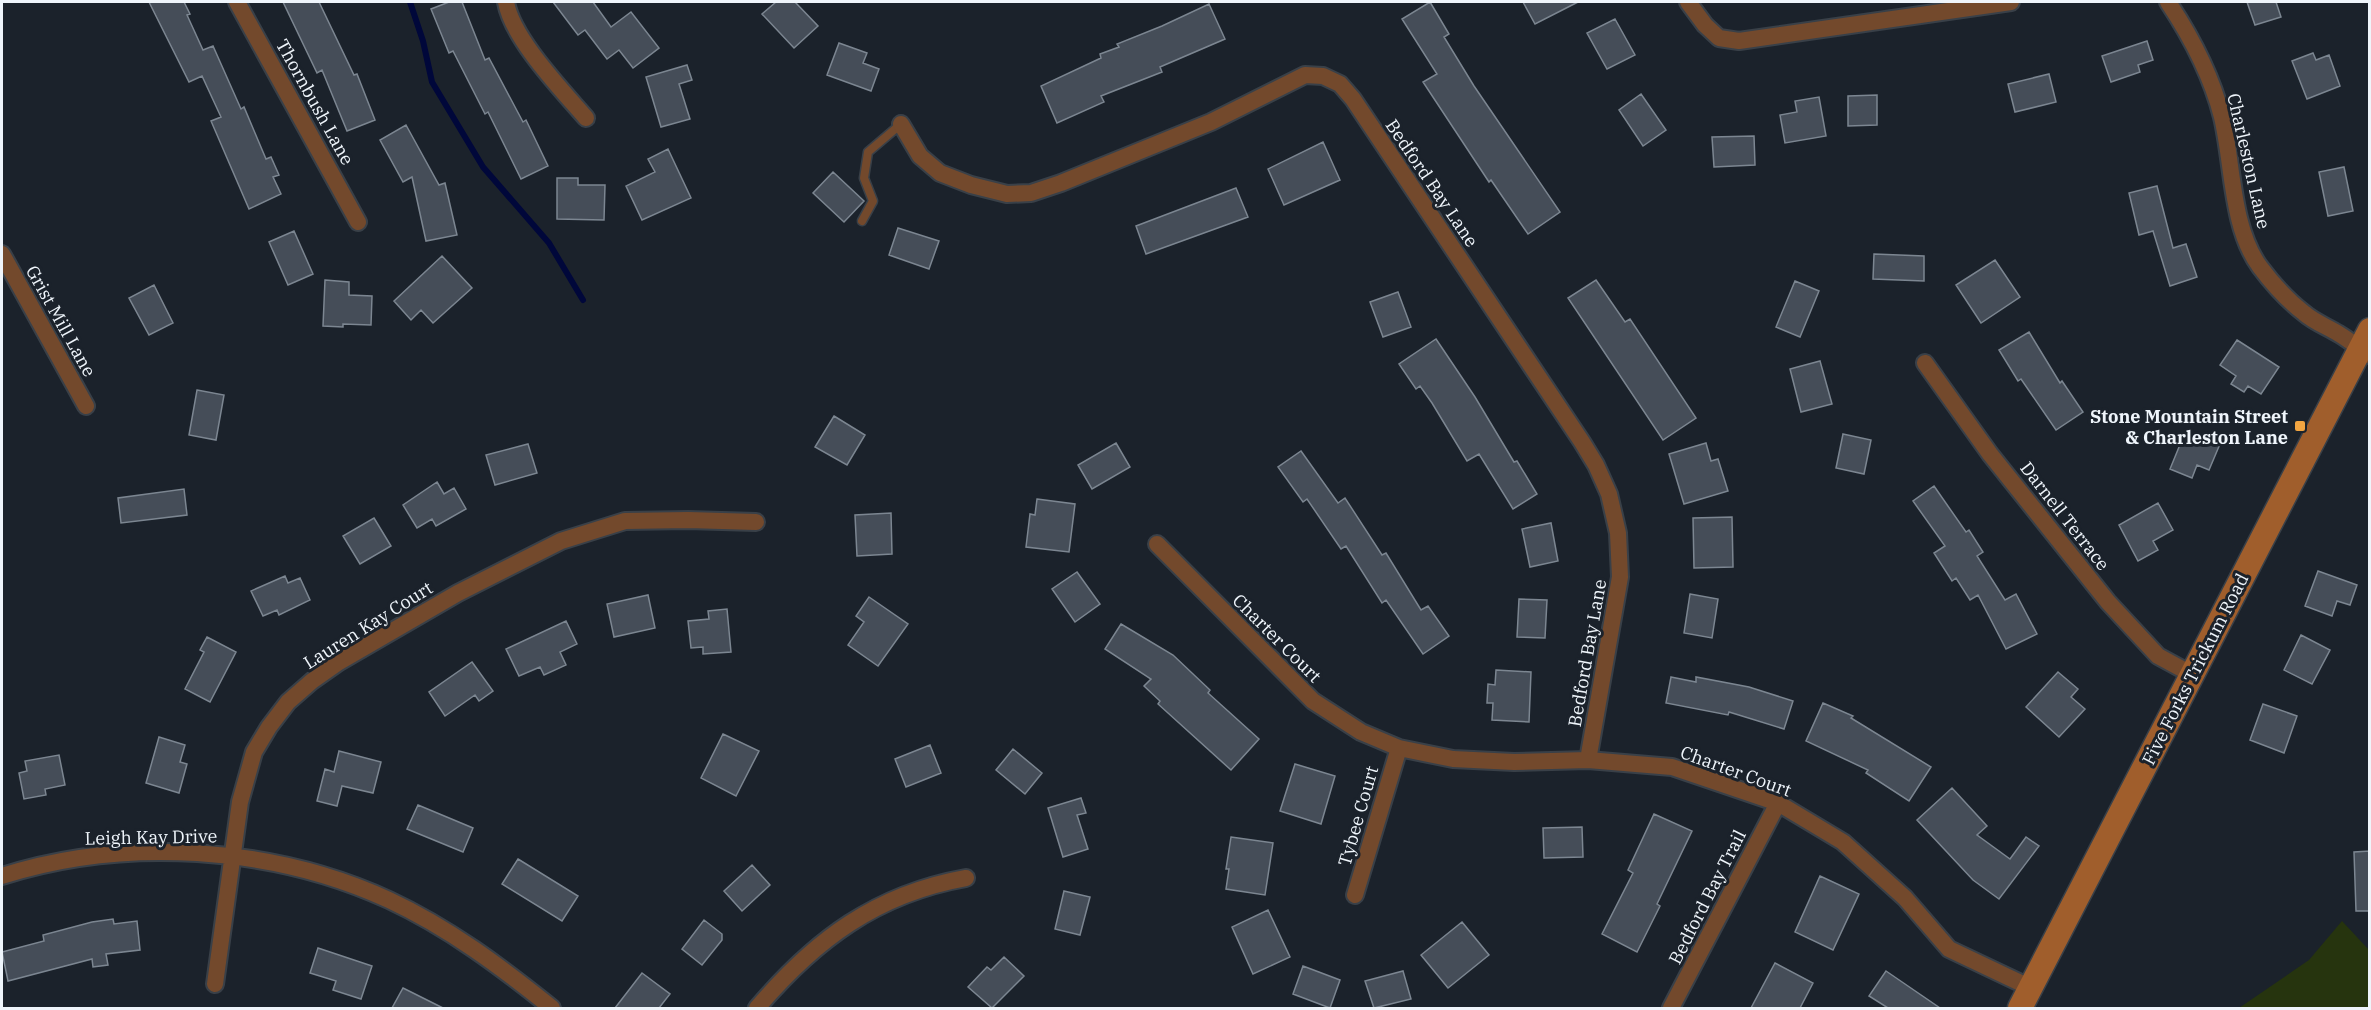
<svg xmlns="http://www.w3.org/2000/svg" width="2371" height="1010" font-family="'IBM Plex Serif',serif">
<rect width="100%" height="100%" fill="#1b222b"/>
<path fill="#26340e" d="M2342,921L2369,950V1008H2239L2309,960Z"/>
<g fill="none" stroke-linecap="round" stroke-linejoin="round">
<path stroke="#00073a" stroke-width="6" d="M410,2L423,41L432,82L483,167L549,243L583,300"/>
</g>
<path fill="#454d58" stroke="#7c8691" stroke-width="1.5" d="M149,2H184L190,14L187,15L203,50L213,46L241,109L244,107L266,159L271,157L279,175L273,177L281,194L249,209L211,121L221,117L202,76L189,82Z
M283,2H319L354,75L357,74L375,120L347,131L322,70L317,73Z
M449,2H462L485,60L489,58L523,122L526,120L548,166L521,179L488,112L485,114L453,51L449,53L431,9Z
M553,2H593L611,27L631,12L659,48L633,68L619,50L607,59L585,30L578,35Z
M776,2H795L818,26L794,48L762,14Z
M1430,2L1449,34L1444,37L1474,86L1560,212L1528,234L1491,180L1489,182L1423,82L1437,74L1402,19Z
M1523,2H1578L1535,24Z
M2247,2H2276L2281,17L2255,25Z
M1209,4L1225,39L1160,67L1162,72L1101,96L1104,102L1057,123L1041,86L1101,58L1100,54L1119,47L1117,44L1162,26Z
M1615,19L1635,55L1607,69L1587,33Z
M2147,41L2153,60L2138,65L2140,72L2111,82L2102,56Z
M839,43L867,53L863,63L879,69L871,91L827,75Z
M2313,53L2316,60L2329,55L2340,86L2307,99L2292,61Z
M687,65L692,80L679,84L690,119L661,127L646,77Z
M2049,74L2056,102L2015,112L2008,84Z
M1641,94L1666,130L1643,146L1619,110Z
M1877,95V125L1848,126V96Z
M1819,97L1826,136L1785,143L1780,115L1797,112L1795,101Z
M406,125L439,185L445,183L457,235L426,241L412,177L403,182L380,140Z
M1754,136L1755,165L1714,167L1712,137Z
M1323,142L1340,180L1284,205L1268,169Z
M668,149L691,198L642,220L626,186L655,172L648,159Z
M2344,167L2353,211L2328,216L2319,172Z
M833,172L864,201L844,222L813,193Z
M557,178H578V185H605L604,220L557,219Z
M2157,186L2173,248L2186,244L2197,277L2170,286L2153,231L2139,235L2129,193Z
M1236,188L1248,217L1146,254L1136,226Z
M898,228L939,241L929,269L889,255Z
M294,231L313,274L288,285L269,242Z
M1874,254L1924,256V281L1873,279Z
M442,256L472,288L433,323L421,310L411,320L394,301Z
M1995,260L2020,297L1981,323L1956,285Z
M325,280L349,282V295L372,296L371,325L343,324V327L323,326Z
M1596,280L1625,322L1630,319L1696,418L1663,440L1568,298Z
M1795,281L1819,291L1800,337L1776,327Z
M154,285L173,323L149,335L129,298Z
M1398,292L1411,327L1383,337L1370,302Z
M2029,332L2060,383L2062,381L2083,412L2056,430L2021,379L2018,381L1999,350Z
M1436,339L1475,397L1514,462L1517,461L1537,494L1513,509L1479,454L1467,461L1432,403L1420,386L1416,389L1399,364Z
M2237,340L2279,367L2261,394L2248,386L2244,392L2231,384L2236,376L2220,365Z
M1820,361L1832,404L1801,412L1790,369Z
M197,390L224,395L216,440L189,435Z
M834,416L865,435L847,465L815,447Z
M2186,430L2220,444L2209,470L2197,465L2192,478L2170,469Z
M1843,434L1871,440L1864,474L1836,468Z
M1116,443L1130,467L1092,489L1078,465Z
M1706,443L1711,461L1718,459L1728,491L1684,504L1669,454Z
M528,444L537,473L495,485L486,455Z
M1301,451L1338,503L1345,498L1382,555L1386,553L1421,610L1428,606L1449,636L1423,654L1386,600L1382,603L1346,546L1341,549L1307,499L1303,502L1278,467Z
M437,482L444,494L454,488L466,509L436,526L432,519L417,528L403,505Z
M1934,486L1966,532L1969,530L1983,552L1977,556L2005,600L2016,594L2037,634L2006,649L1978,595L1970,600L1956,578L1952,581L1934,553L1945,546L1913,501Z
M184,489L187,515L121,523L118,498Z
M1037,499L1075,504L1069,552L1026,547L1030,514L1035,515Z
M2158,503L2173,530L2153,541L2158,550L2138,561L2119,525Z
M891,513L892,554L857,556L855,515Z
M1732,517L1733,567L1694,568L1693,518Z
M374,518L391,546L360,564L343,536Z
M1551,523L1558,561L1530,567L1522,529Z
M2318,571L2357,585L2350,605L2337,601L2332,616L2305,606Z
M1077,572L1100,604L1075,622L1052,589Z
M285,576L288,583L300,578L310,600L279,615L277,610L263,616L251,591Z
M1690,594L1718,599L1712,638L1684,633Z
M648,595L655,628L614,637L607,604Z
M869,597L908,624L878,666L848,645L864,622L856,616Z
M1519,599L1547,600L1545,638L1517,637Z
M727,609L731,652L703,654V647L691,648L688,621L709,619L708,611Z
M566,621L577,644L560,652L566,665L544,675L540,667L519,676L506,649Z
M1121,624L1173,655L1210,690L1208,693L1259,739L1231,770L1158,704L1160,701L1144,686L1151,679L1105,649Z
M2301,635L2330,650L2312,684L2284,670Z
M207,637L236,652L210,702L185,689L204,652L200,650Z
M472,662L493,691L479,701L475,695L445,716L429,692Z
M1496,670L1531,672L1529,722L1492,720L1493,703H1487L1488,684L1495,685Z
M2058,672L2078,689L2071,697L2085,709L2059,737L2026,707Z
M1671,677L1696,682V677L1749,687L1793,701L1784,729L1729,712L1728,715L1666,703Z
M1823,703L1853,716L1851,718L1931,767L1909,801L1866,773L1868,770L1806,741Z
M2263,704L2297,716L2284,753L2250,740Z
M723,734L759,751L736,796L701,778Z
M159,737L185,745L180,762L187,764L179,793L146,783Z
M930,745L941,773L906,787L895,759Z
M1013,749L1042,773L1025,794L996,770Z
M339,751L381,762L373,793L342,786L337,806L317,801L325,769L334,772Z
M59,755L65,785L45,789L46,795L24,799L19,773L27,771L25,761Z
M1295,764L1335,776L1321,824L1280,811Z
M1952,788L1987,826L1977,835L2010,859L2026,837L2039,846L1999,899L1973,880L1917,820Z
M1081,798L1086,813L1077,815L1088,849L1063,857L1048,808Z
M418,805L473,828L463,852L407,829Z
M1654,814L1692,831L1657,904L1660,906L1637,952L1602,934L1633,873L1628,870Z
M1582,827L1583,857L1544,858L1543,828Z
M1231,837L1273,843L1265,895L1226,889L1229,869H1226Z
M2370,851V911H2356L2354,852Z
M518,859L578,896L562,921L502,884Z
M752,865L770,885L742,911L724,891Z
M1820,876L1859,894L1833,950L1795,932Z
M1064,891L1090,897L1080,935L1055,929Z
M1268,910L1290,957L1253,974L1232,927Z
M113,919L114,924L137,921L140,950L106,954L108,965L93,967L92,959L8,981L2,952L44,941L43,935L92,922Z
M704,920L722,934V940L702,965L682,949Z
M1462,922L1489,955L1448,988L1421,955Z
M318,948L372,966L361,999L333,990L336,981L310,973Z
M1004,957L1024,976L992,1008L968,987L987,967L991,970Z
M1775,963L1813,983L1800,1008H1751Z
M1303,966L1340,980L1330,1008L1293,994Z
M1403,971L1411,999L1374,1008L1365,981Z
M1886,971L1940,1008H1888L1869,996Z
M642,973L670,994L659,1008H615Z
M403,988L443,1008H392Z"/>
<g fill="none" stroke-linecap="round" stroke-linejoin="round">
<g stroke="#394048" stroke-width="11">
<path id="lane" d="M862,221L873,201L864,178L868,152L901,124"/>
</g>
<g stroke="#394048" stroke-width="20">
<path id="street" d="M237,2L358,222
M506,2C512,38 561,89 586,118
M1688,2L1705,25L1719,38L1739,41L2011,2
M2168,2C2192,38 2211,74 2222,117C2233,163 2231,228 2260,267C2272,283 2287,300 2304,313C2314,322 2328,327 2339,334C2349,340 2359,348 2369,355
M901,124L920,156L940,173L971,185L1007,194L1031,193L1061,183L1211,122L1305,75L1323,76L1340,84L1353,99L1582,442L1596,465L1609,494L1618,533L1620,577L1588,760
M2,254L86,406
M1925,363L1990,454L2108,602L2158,656L2193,675
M1157,544L1313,701L1361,732L1399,748L1453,759L1514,762L1588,760L1672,767L1778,803L1843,842L1905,898L1949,949L2031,988
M2,876C124,837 272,846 389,900C449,928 501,967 552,1008
M1355,895L1399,748
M215,984L240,802L254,752L269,727L288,702L312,681L339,662L458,593L561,541L625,521L688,520L756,522
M757,1008C815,940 876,894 966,878
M1671,1008L1778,803"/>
</g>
<g stroke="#394048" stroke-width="27">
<path id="secondary" d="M2020,1008L2370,330"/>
</g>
<use href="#lane" stroke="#73492c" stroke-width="8"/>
<use href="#street" stroke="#73492c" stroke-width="16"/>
<use href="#secondary" stroke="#a05e2c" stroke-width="24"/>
</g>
<rect fill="#f2a541" stroke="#1b222b" stroke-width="2" x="2294" y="420" width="12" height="12" rx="3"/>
<g text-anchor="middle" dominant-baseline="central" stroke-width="6" stroke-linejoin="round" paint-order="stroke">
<g font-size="18" fill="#eff5fb" stroke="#1b222b">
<text transform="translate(315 102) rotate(61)">Thornbush Lane</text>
<text transform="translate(2249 161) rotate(77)">Charleston Lane</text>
<text transform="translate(1432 183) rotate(56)">Bedford Bay Lane</text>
<text transform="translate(61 321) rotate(61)">Grist Mill Lane</text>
<text transform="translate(2065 516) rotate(52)">Darnell Terrace</text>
<text transform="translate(368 625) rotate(-32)">Lauren Kay Court</text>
<text transform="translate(1277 638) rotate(45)">Charter Court</text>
<text transform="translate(1587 653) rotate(-80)">Bedford Bay Lane</text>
<text transform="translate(2195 669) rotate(-63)">Five Forks Trickum Road</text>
<text transform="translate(1736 771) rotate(20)">Charter Court</text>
<text transform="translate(1358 816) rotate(-74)">Tybee Court</text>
<text transform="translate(151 837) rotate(-1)">Leigh Kay Drive</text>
<text transform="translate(1707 897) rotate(-63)">Bedford Bay Trail</text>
</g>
<g font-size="18" font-weight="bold" fill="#eff5fb" stroke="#1b222b" text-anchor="end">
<text x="2288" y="416">Stone Mountain Street<tspan x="2288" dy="21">&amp; Charleston Lane</tspan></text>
</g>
</g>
<rect width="2371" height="1010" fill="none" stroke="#eff5fb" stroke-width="6"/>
</svg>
